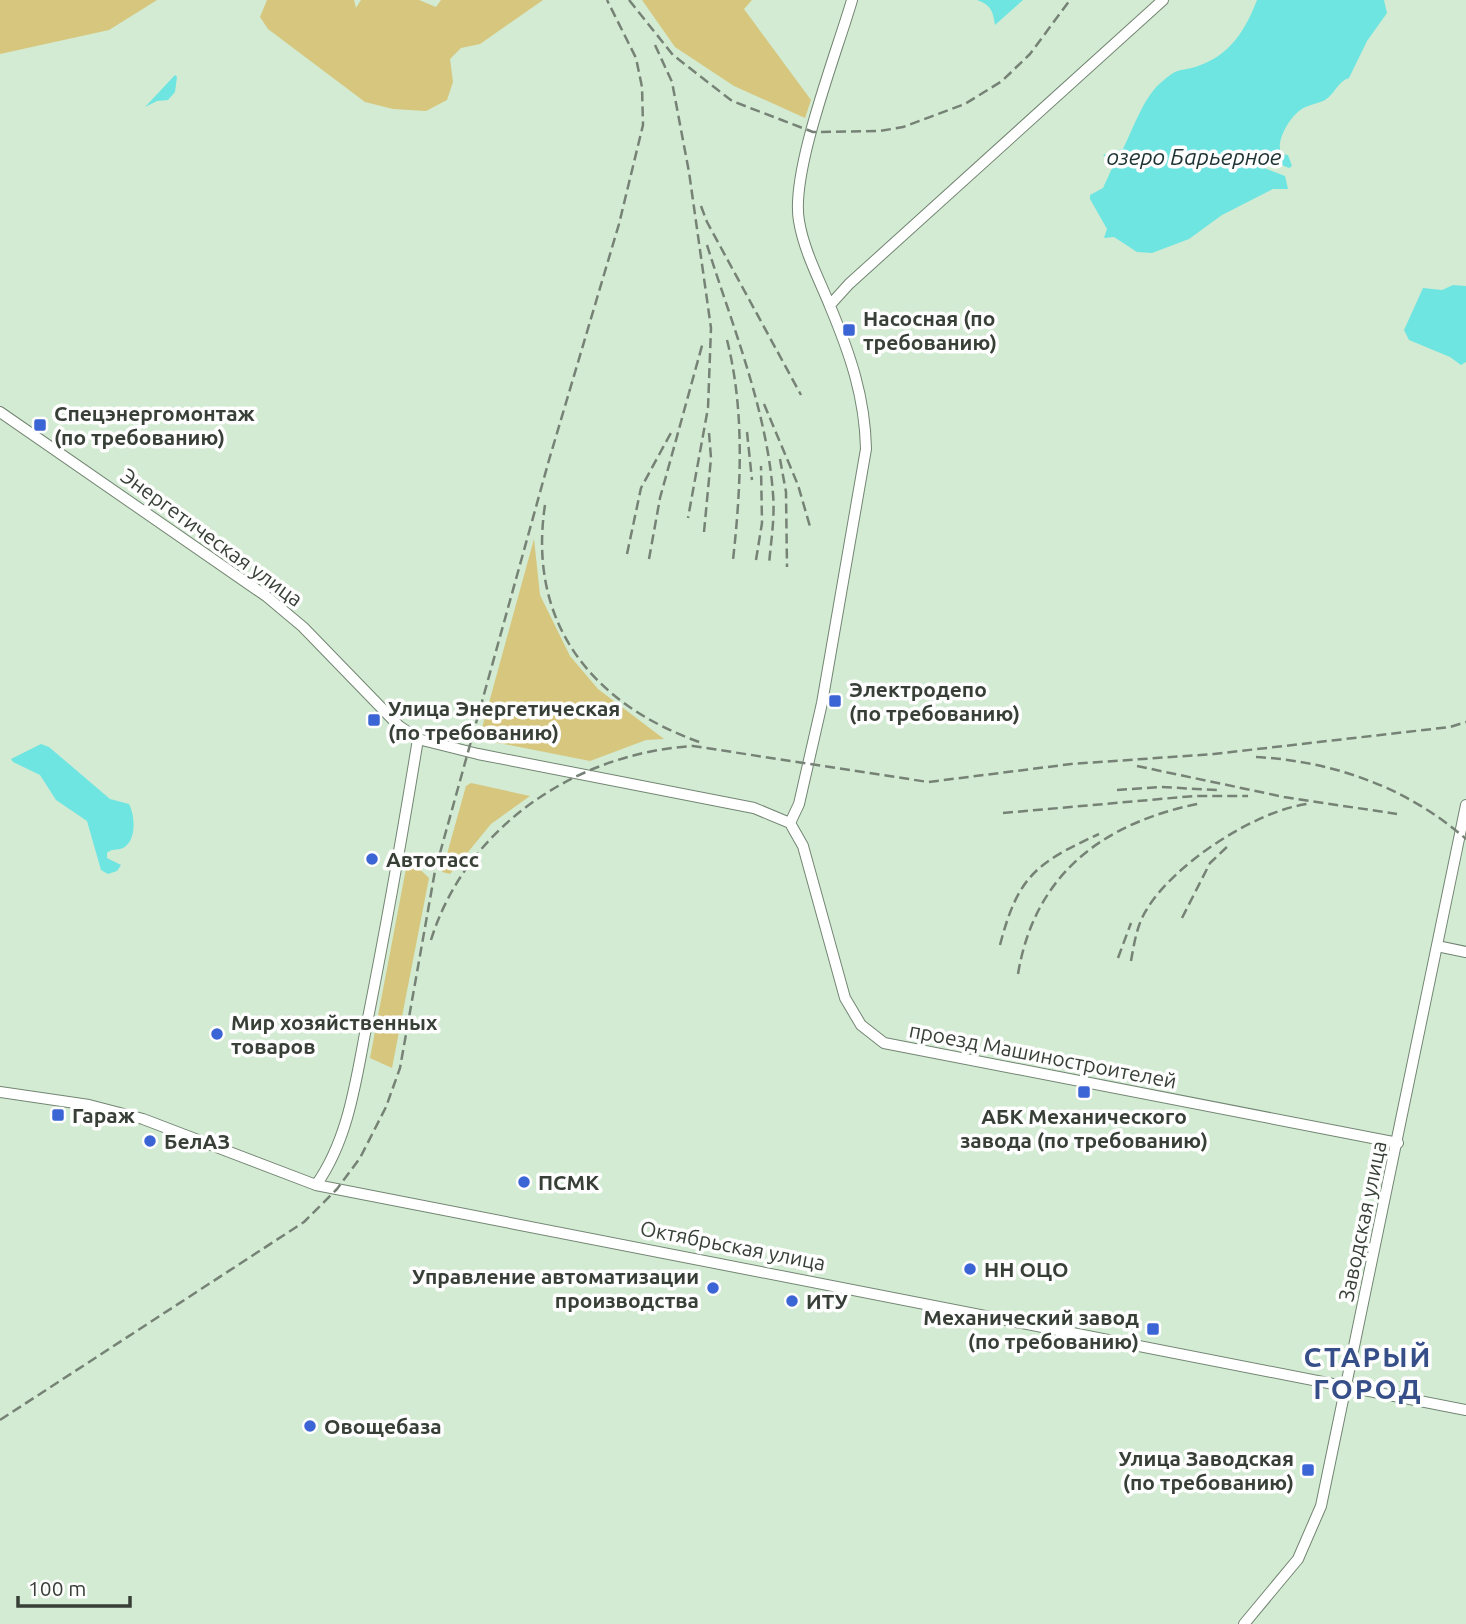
<svg xmlns="http://www.w3.org/2000/svg" width="1466" height="1624" font-family="Ubuntu,sans-serif">
<rect width="100%" height="100%" fill="#e3f7e3"/>
<path fill="#d2ebd2" d="M0,0H1466V1624H0Z"/>
<path fill="#d7c67d" d="M0,0H157L109,30L0,54Z
M267,0H354L356,8L361,0H419L436,7L441,0H543L480,44L461,48L450,59L453,82L447,100L426,111L393,109L365,102L268,29L260,17Z
M642,0H752L744,9L811,100L805,118L734,86L675,47Z
M534,539L540,595L570,656L598,689L664,739L646,740L590,761L479,739Z
M471,783L530,796L491,824L450,874L442,872L466,786Z
M408,858L429,878L392,1068L370,1058Z"/>
<path fill="#6fe5e2" d="M977,0H1023L995,25C993,11 991,5 977,0Z
M1257,0H1384L1387,13L1367,41L1349,78C1337,82 1335,94 1325,100C1317,104 1306,105 1299,111C1288,120 1276,141 1281,154L1288,155L1292,166L1289,168L1272,161L1259,160V166L1285,176L1288,189H1273L1222,215L1189,239L1152,253L1137,252L1114,237L1104,238L1107,229L1090,199V195L1103,188L1113,166L1103,155L1123,149C1134,127 1144,95 1164,80C1180,66 1182,72 1198,66C1230,55 1245,31 1257,0Z
M175,75L177,77L175,92L168,100L157,101L145,107Z
M1453,285L1466,286V362L1461,365L1450,357L1409,340L1404,330L1423,288L1442,290Z
M41,744L49,747L110,799L129,804C135,815 137,841 123,848C117,851 112,848 107,853V858L121,865L117,871L108,874L101,870L87,821L56,800L40,775L13,762L11,759Z"/>
<g fill="none" stroke-linecap="round" stroke-linejoin="round">
<g stroke="#738573" stroke-width="12">
<path id="minor" d="M830,305L849,284L1163,0
M0,412L266,596L303,627L399,726L418,739L478,754L754,808L790,823L803,846L845,998L861,1025L884,1043L1398,1143
M790,823L799,804L822,703L866,449C865,397 850,354 830,306C819,279 804,251 799,221C790,172 837,52 852,0
M1437,946L1466,952
M0,1092L89,1105L143,1119L316,1185L1466,1410
M316,1185C351,1136 357,1071 369,1013C387,922 403,831 418,739
M1244,1624L1298,1559L1321,1506L1466,805"/>
</g>
<use href="#minor" stroke="#fff" stroke-width="10"/>
<path stroke="#768276" stroke-width="2.5" stroke-dasharray="10 5" stroke-linecap="butt" d="M629,0L673,55L732,101L813,132L880,131L903,127L965,104L1002,81L1030,54L1070,0
M655,45L672,82L689,172L711,328L708,408L688,518
M701,206L707,222L801,395
M707,245C732,325 767,410 773,494C775,518 771,541 769,564
M727,340C745,411 741,488 733,560
M764,404L798,485L811,530
M747,432L752,480
M780,459L786,492L787,567
M545,505C527,624 593,705 702,743
M704,532L711,458L709,433
M627,554L641,488L673,429
M649,559L660,498L703,342
M756,560L762,523L761,466
M1256,757C1332,761 1407,787 1466,839
M1137,766L1284,797L1397,814
M1117,790L1161,787L1217,790
M1003,813L1194,796H1248
M1182,918L1210,863L1229,845
M431,940C466,827 576,753 693,746L928,782L1071,764L1214,754L1450,727L1466,722
M1000,945C1018,876 1036,863 1099,834
M1118,958L1131,923
M1131,961C1134,944 1137,924 1147,909C1174,864 1255,811 1307,804
M1018,974C1035,872 1105,822 1202,803
M0,1420L304,1222L337,1189L360,1158L386,1107L400,1068L435,871L549,460L619,224L643,125L642,87L636,58L607,0"/>
</g>
<g fill="#3b64d5" stroke="#fefefe" stroke-width="2.5">
<rect x="842" y="323" width="14" height="14" rx="3.5"/>
<rect x="33" y="418" width="14" height="14" rx="3.5"/>
<rect x="828" y="694" width="14" height="14" rx="3.5"/>
<rect x="367" y="713" width="14" height="14" rx="3.5"/>
<circle cx="372" cy="859" r="7"/>
<circle cx="217" cy="1034" r="7"/>
<rect x="1077" y="1085" width="14" height="14" rx="3.5"/>
<rect x="51" y="1108" width="14" height="14" rx="3.5"/>
<circle cx="150" cy="1141" r="7"/>
<circle cx="524" cy="1182" r="7"/>
<circle cx="970" cy="1269" r="7"/>
<circle cx="713" cy="1288" r="7"/>
<circle cx="792" cy="1301" r="7"/>
<rect x="1146" y="1322" width="14" height="14" rx="3.5"/>
<circle cx="310" cy="1426" r="7"/>
<rect x="1301" y="1463" width="14" height="14" rx="3.5"/>
</g>
<g text-anchor="middle" dominant-baseline="central" stroke-width="7" stroke-linejoin="round" paint-order="stroke">
<g font-size="21" font-weight="bold" fill="#373f37" stroke="#fefefe" text-anchor="start">
<text x="863" y="318">Насосная (по<tspan x="863" dy="24">требованию)</tspan></text>
<text x="54" y="413">Спецэнергомонтаж<tspan x="54" dy="24">(по требованию)</tspan></text>
<text x="849" y="689">Электродепо<tspan x="849" dy="24">(по требованию)</tspan></text>
<text x="388" y="708">Улица Энергетическая<tspan x="388" dy="24">(по требованию)</tspan></text>
<text x="386" y="859">Автотасс</text>
<text x="231" y="1022">Мир хозяйственных<tspan x="231" dy="24">товаров</tspan></text>
<text x="72" y="1115">Гараж</text>
<text x="1084" y="1116" text-anchor="middle">АБК Механического<tspan x="1084" dy="24">завода (по требованию)</tspan></text>
<text x="164" y="1141">БелАЗ</text>
<text x="538" y="1182">ПСМК</text>
<text x="984" y="1269">НН ОЦО</text>
<text x="699" y="1276" text-anchor="end">Управление автоматизации<tspan x="699" dy="24">производства</tspan></text>
<text x="806" y="1301">ИТУ</text>
<text x="1139" y="1317" text-anchor="end">Механический завод<tspan x="1139" dy="24">(по требованию)</tspan></text>
<text x="324" y="1426">Овощебаза</text>
<text x="1294" y="1458" text-anchor="end">Улица Заводская<tspan x="1294" dy="24">(по требованию)</tspan></text>
</g>
<g font-size="21" fill="#373f37" stroke="#fefefe">
<text transform="translate(212 537) rotate(36)">Энергетическая улица</text>
<text transform="translate(1043 1055) rotate(11)">проезд Машиностроителей</text>
<text transform="translate(1362 1221) rotate(-78)">Заводская улица</text>
<text transform="translate(733 1245) rotate(11)">Октябрьская улица</text>
</g>
<g font-size="23" font-style="italic" fill="#1e3333" stroke="#fefefe">
<text x="1194" y="156">озеро Барьерное</text>
</g>
<g font-size="28" font-weight="bold" letter-spacing="2" fill="#374f88" stroke="#fefefe">
<text x="1368" y="1356">СТАРЫЙ<tspan x="1368" dy="32">ГОРОД</tspan></text>
</g>
</g>
<path d="M18 1596v10h112v-10" fill="none" stroke="#373f37" stroke-width="3.5"/>
<text x="28" y="1596" font-size="21" fill="#373f37" stroke="#fefefe" stroke-width="5" paint-order="stroke">100 m</text>
</svg>
